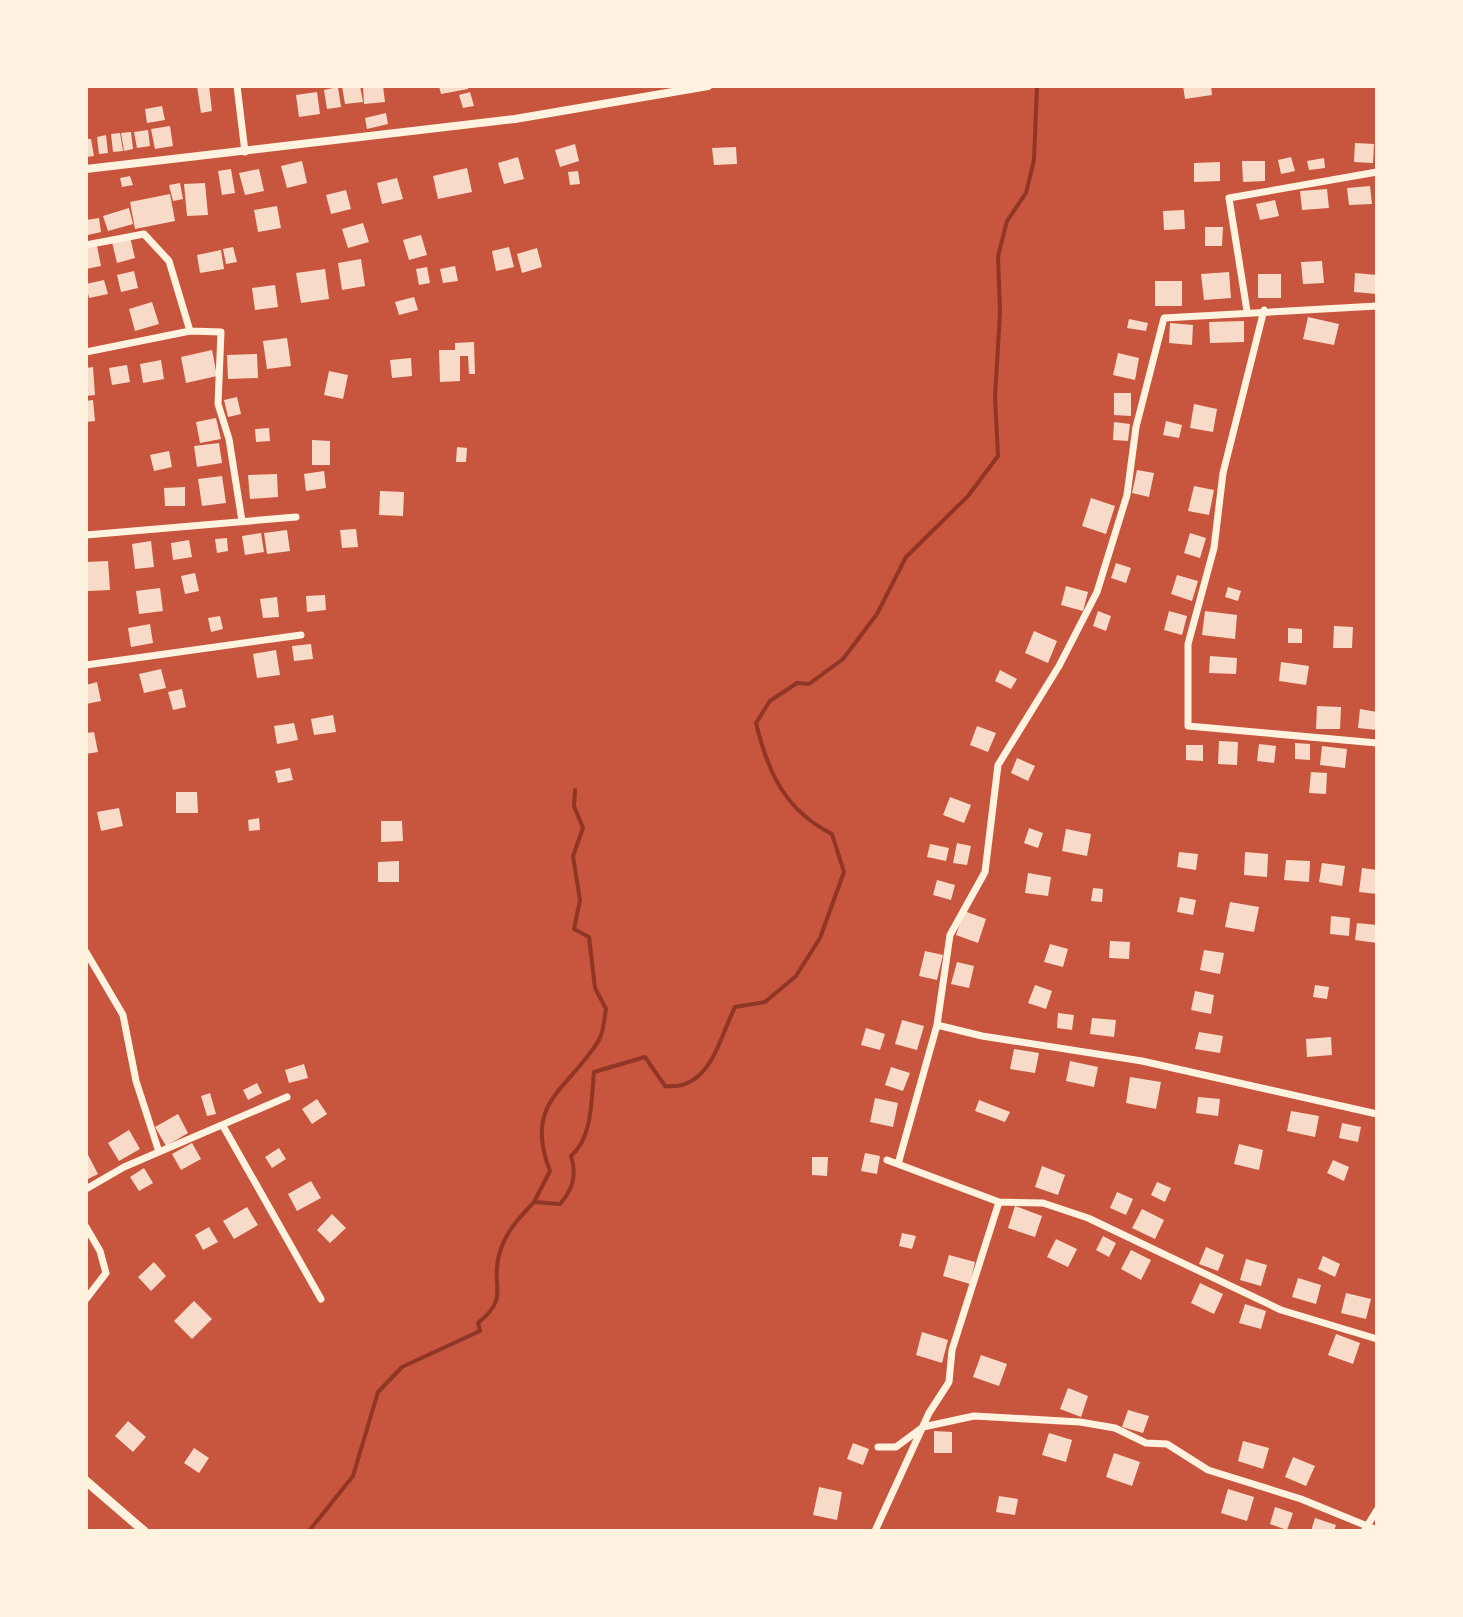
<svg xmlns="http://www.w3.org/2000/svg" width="1463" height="1617" font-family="'Golos Text',sans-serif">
<rect width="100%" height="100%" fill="#c8553d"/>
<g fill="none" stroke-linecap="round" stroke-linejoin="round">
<path stroke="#8f3625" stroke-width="4" d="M534,1202L550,1171C523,1101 568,1091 599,1040C604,1031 604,1019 606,1009L595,988L589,937L574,929L580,900L573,856L583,828L574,806L575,790
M309,1531L353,1476L378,1392L402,1367L480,1331L478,1323C511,1296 490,1288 499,1255C505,1232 518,1219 534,1202L560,1204C573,1189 577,1175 571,1156C593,1137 591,1100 594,1072L645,1057L665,1086C710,1091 719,1039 735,1007L765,1002L796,976L820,938L844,872L832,834C785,810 768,773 756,723L770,701L797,683L809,684L843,659L877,614L906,557L968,496L998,456L995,397L1000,312L998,256L1007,221L1026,193L1034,160L1037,86"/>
</g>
<path fill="#f7dbc8" d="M197,86H209L212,111L201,113Z
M342,86H360L363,102L345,104Z
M363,86H383L385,102L364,104Z
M439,86H467L468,89L441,94Z
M1183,86H1211L1212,95L1185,99Z
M338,87L341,107L327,109L324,90Z
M317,92L320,114L299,117L296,95Z
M470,92L474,106L463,108L459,95Z
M162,106L165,120L147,123L145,109Z
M386,113L388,124L367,129L365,118Z
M170,126L173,146L155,149L151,129Z
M148,130L150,146L137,148L134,132Z
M131,132L133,149L124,151L121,133Z
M120,133L123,151L113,152L111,134Z
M106,135L108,153L99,154L97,137Z
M86,139H91L94,156L86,157Z
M1355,143L1374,144L1373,163L1354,162Z
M575,144L579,161L560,167L555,150Z
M736,147L737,164L714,165L712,148Z
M518,157L524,179L504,184L498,163Z
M1291,157L1295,171L1281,174L1278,160Z
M1324,158L1325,168L1309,170L1307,161Z
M302,161L307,183L287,188L281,166Z
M1242,161H1265V181L1243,182Z
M1220,162V181L1194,182V163Z
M467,168L472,192L438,199L433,176Z
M231,169L235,193L222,195L218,171Z
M259,169L264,191L245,195L239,173Z
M578,171L580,184L570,185L568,172Z
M130,176L133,185L122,187L120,178Z
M397,178L403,199L382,204L377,183Z
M180,183L183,199L173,201L169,185Z
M205,183L208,215L187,216L184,184Z
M1370,186L1372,204L1349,205L1347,188Z
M1327,189L1329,208L1302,210L1300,191Z
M346,190L351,209L331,214L326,195Z
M170,194L175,221L135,229L130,202Z
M1275,200L1279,216L1260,220L1256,204Z
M277,206L281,228L258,232L254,210Z
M129,208L133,224L108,231L103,216Z
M1184,210L1185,229L1164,230L1163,211Z
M99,218L101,232L88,235L86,220Z
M363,223L369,242L348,248L342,229Z
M1205,227H1223L1222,246H1205Z
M421,235L427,255L409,260L403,240Z
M130,237L135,258L117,263L112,242Z
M97,246L101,266L86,269V248Z
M233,247L237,262L226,264L223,249Z
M509,247L514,267L496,271L492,251Z
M537,248L542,267L522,273L517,254Z
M221,250L224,269L200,273L197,255Z
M361,259L365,286L342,290L338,263Z
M1322,261L1324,283L1303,284L1301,262Z
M455,266L458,281L443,283L440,269Z
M427,267L430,283L419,285L416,269Z
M325,269L329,299L301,303L296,273Z
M134,271L138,288L121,292L117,275Z
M1229,272L1231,298L1204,300L1201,274Z
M1355,273L1377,275V294L1354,292Z
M1258,274H1281V298H1258Z
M104,280L108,294L89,298L86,284Z
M1155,281H1182V306H1155Z
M275,285L278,307L255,310L252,288Z
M414,297L418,310L399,315L395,302Z
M152,302L159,324L135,331L129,309Z
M1308,317L1339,324L1334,345L1303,339Z
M1129,319L1148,323L1146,331L1127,328Z
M1244,321V342L1210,343L1209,322Z
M1170,323L1193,325L1192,345L1169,343Z
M287,338L291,366L267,369L263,341Z
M474,342L475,374H469L468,356H460V381L440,382L439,350H455V343Z
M212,350L217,376L186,383L181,357Z
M1118,353L1139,358L1135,380L1113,375Z
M257,354L258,378L228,379L227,355Z
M411,358L412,376L392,378L390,360Z
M161,360L164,379L143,383L140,364Z
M127,365L130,382L112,385L109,368Z
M93,367L95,395L86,396V368Z
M329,371L348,375L343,399L324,395Z
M1114,393H1131V416L1114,415Z
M237,397L241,414L228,417L224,400Z
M93,400L95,421L86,422V401Z
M1194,404L1217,409L1213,432L1190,428Z
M216,418L221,439L200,443L196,422Z
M1166,421L1182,425L1179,438L1163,435Z
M1114,422L1130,424L1128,441L1113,440Z
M269,428L270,441L256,442L255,429Z
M312,440L330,441V465H312Z
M219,443L222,463L197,467L194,446Z
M457,447L467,448L466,462H456Z
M169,451L172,467L154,471L150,455Z
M1137,470L1154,473L1149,497L1132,493Z
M324,471L326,488L306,491L304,474Z
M277,474L278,497L250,499L248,475Z
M222,476L226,503L202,506L198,479Z
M1194,486L1214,490L1209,515L1188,511Z
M185,487V506H165L164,488Z
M380,491L404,492L403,516L379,515Z
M1091,498L1115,506L1106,534L1082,526Z
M356,529L358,547L342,548L340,530Z
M287,530L290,551L267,554L264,533Z
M261,533L264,552L245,555L242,536Z
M1190,533L1206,538L1200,558L1184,553Z
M227,538L228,551L217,553L215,539Z
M189,540L192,557L173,560L171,543Z
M151,541L154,567L135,569L132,544Z
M108,561L110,590L88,591L86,562Z
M1116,563L1131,568L1126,583L1111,578Z
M195,573L199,591L185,594L181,576Z
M1177,575L1198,581L1192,601L1171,594Z
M1066,586L1088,592L1083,611L1061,605Z
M1228,587L1241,591L1238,601L1225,597Z
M160,588L163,611L139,614L136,591Z
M325,595L326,610L307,612L306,596Z
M277,597L279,617L263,618L260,599Z
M1098,611L1111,616L1106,631L1093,626Z
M1169,611L1187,616L1182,635L1164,630Z
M1205,611L1237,615L1235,639L1202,635Z
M220,616L223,629L211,632L208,618Z
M150,624L153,643L131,647L128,628Z
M1334,626L1353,627L1352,648H1333Z
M1288,628L1302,629V643H1288Z
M1034,631L1057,641L1048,663L1025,653Z
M311,644L313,659L294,661L292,646Z
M276,650L280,675L257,678L253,654Z
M1210,656L1237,658L1236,674L1209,673Z
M1281,662L1309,666L1306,685L1279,681Z
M161,669L166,688L144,693L139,674Z
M1000,670L1017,679L1011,689L995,681Z
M97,682L101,701L86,704V685Z
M182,689L186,707L173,710L168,692Z
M1317,706L1341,707L1340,729H1316Z
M1360,709L1377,712V730L1358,728Z
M333,715L336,732L314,735L311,719Z
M294,723L298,740L277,744L274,726Z
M977,726L996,733L988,752L970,745Z
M94,732L98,752L86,754V733Z
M1219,741L1238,742L1237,765L1218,764Z
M1295,743L1310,744V760L1295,759Z
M1259,744L1276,746L1274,763L1257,761Z
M1186,745H1203V761L1186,760Z
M1322,746L1347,749L1345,768L1320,765Z
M1017,758L1035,766L1028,781L1011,773Z
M290,768L293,780L278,783L275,771Z
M1311,772L1327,773L1326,794L1309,793Z
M176,792H197L198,813H176Z
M950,797L971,805L964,823L943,815Z
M119,808L123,826L101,831L97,812Z
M259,818L260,830L249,831L248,820Z
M381,821H402L403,841L381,842Z
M1029,828L1043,833L1038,848L1024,843Z
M1066,829L1091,834L1087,856L1062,851Z
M957,843L971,846L967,865L953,863Z
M930,844L949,848L946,861L927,857Z
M1179,852L1198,854L1196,870L1177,867Z
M1245,852L1268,854L1267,877L1244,875Z
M1286,860L1310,861L1309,882L1284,880Z
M399,861V882H378V862Z
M1322,863L1345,866L1342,886L1319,882Z
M1362,868L1377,870V894L1359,892Z
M1028,873L1051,877L1048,896L1025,893Z
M937,880L955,885L951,900L933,895Z
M1093,888L1103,889L1102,902L1091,901Z
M1180,897L1196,900L1193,915L1177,912Z
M1230,902L1259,907L1254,932L1225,927Z
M964,911L986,919L978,943L956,935Z
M1331,916L1350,918L1349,936L1330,934Z
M1357,923L1377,925V943L1355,940Z
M1110,941L1130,942L1129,959L1109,958Z
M1050,944L1068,949L1063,967L1044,962Z
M1204,950L1224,953L1220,974L1200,970Z
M925,951L943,955L937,980L919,976Z
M957,962L974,966L969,988L951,984Z
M1035,985L1052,991L1046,1009L1028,1003Z
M1315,985L1329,987L1327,999L1313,997Z
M1195,991L1214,995L1211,1014L1191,1010Z
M1058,1013L1074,1015L1072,1030L1057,1028Z
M1092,1018L1116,1020L1114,1037L1090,1034Z
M902,1020L924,1026L917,1050L895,1044Z
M866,1028L885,1034L880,1050L861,1045Z
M1199,1032L1223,1036L1220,1053L1195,1049Z
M1331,1037L1332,1055L1307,1057L1306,1039Z
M1014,1049L1039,1053L1035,1073L1010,1069Z
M1070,1061L1098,1067L1094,1087L1066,1081Z
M304,1064L308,1078L289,1083L285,1070Z
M891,1067L910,1073L903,1091L885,1085Z
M1130,1077L1161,1082L1156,1109L1126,1103Z
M257,1083L262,1093L248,1100L243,1090Z
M210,1093L216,1114L207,1116L201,1096Z
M1198,1097L1220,1099L1218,1116L1196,1113Z
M875,1098L898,1103L893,1127L870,1122Z
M317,1099L327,1114L312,1124L302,1109Z
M979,1100L1010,1112L1005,1122L975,1111Z
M1291,1111L1319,1116L1315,1137L1287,1131Z
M178,1114L188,1133L166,1146L155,1127Z
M1342,1123L1361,1127L1358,1142L1339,1138Z
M129,1130L140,1149L119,1161L108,1143Z
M192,1143L201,1159L181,1170L172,1154Z
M1239,1144L1263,1150L1259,1170L1234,1164Z
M279,1148L286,1159L272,1168L265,1157Z
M86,1151L98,1174L86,1180Z
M865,1153L880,1156L877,1174L861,1171Z
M812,1157H828L827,1176L812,1175Z
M1333,1160L1349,1167L1344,1181L1327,1173Z
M1042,1166L1065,1175L1058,1195L1035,1187Z
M144,1168L153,1183L139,1191L130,1177Z
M311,1181L321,1198L297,1211L288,1194Z
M1157,1182L1171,1188L1165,1202L1151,1195Z
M1117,1192L1133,1199L1126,1215L1110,1208Z
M1015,1206L1042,1216L1035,1237L1008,1228Z
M247,1207L258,1225L234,1239L223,1221Z
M1142,1209L1164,1220L1155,1239L1132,1228Z
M332,1214L346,1228L330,1243L317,1230Z
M209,1227L218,1242L203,1250L195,1235Z
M902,1233L916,1236L912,1249L899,1246Z
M1103,1236L1116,1243L1109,1257L1096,1250Z
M1056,1239L1077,1249L1068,1267L1047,1257Z
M1206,1247L1224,1255L1218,1271L1199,1264Z
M1131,1250L1151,1260L1141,1280L1121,1269Z
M949,1255L975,1262L970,1284L943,1276Z
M1323,1256L1340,1264L1335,1277L1318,1269Z
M1246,1259L1267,1265L1261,1286L1240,1280Z
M154,1262L166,1276L151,1291L138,1277Z
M1298,1278L1321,1285L1316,1304L1292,1297Z
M1200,1283L1223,1294L1214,1314L1191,1303Z
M1346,1293L1371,1299L1366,1319L1341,1313Z
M194,1301L212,1319L192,1339L174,1321Z
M1245,1304L1266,1311L1261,1329L1239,1323Z
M922,1332L948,1340L942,1363L916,1355Z
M1336,1334L1360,1343L1353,1364L1328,1355Z
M981,1355L1007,1364L999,1386L973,1377Z
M1068,1388L1088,1396L1081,1417L1060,1409Z
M1128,1410L1149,1416L1143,1433L1122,1427Z
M128,1421L146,1437L133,1452L115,1436Z
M934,1431L952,1432V1453H934Z
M1049,1433L1072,1440L1066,1462L1042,1455Z
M1243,1441L1269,1448L1263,1469L1238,1461Z
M853,1443L869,1449L863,1465L847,1459Z
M194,1448L209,1458L199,1473L184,1463Z
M1114,1453L1140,1462L1132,1486L1106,1477Z
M1293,1457L1315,1466L1306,1486L1285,1477Z
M819,1487L842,1492L837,1520L813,1515Z
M1228,1489L1254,1497L1247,1521L1221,1513Z
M999,1496L1018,1499L1015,1515L996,1512Z
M1275,1507L1293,1513L1287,1530L1270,1524Z
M1315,1518L1336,1525L1334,1531H1311Z"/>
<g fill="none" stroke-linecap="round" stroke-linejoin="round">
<path stroke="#fff3e0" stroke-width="7" d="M237,86L245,152
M86,245L144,234L169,261L190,331
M1264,310L1223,473L1214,548L1188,644V726L1377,743
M1247,311L1229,198L1377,172
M86,352L190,331L221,332L218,404L229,439L242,521
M86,535L296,517
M86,665L301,635
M86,952L123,1015L136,1081L159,1152
M937,1025L982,1036L1142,1061L1377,1114
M223,1126L321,1299
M887,1160L999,1202L1043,1203L1088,1218L1281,1310L1377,1339
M898,1164L937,1025L950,935L985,872L998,765L1059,666L1097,592L1127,495L1136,427L1164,318L1377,306
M86,1189L124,1167L287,1097
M86,1227L100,1251L106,1273L86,1299
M878,1447H896L923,1427L974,1416L1080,1422L1115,1428L1146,1443L1167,1444L1208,1470L1301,1499L1377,1530
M875,1531L929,1413L949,1382L952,1350L999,1202
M1364,1531L1377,1510"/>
<path stroke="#fff3e0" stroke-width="8" d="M86,169L515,119L708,86"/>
<path stroke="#fff3e0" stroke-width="9" d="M86,1481L144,1531"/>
</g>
<rect width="1463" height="1617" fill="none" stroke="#fff3e0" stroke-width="176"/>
</svg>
